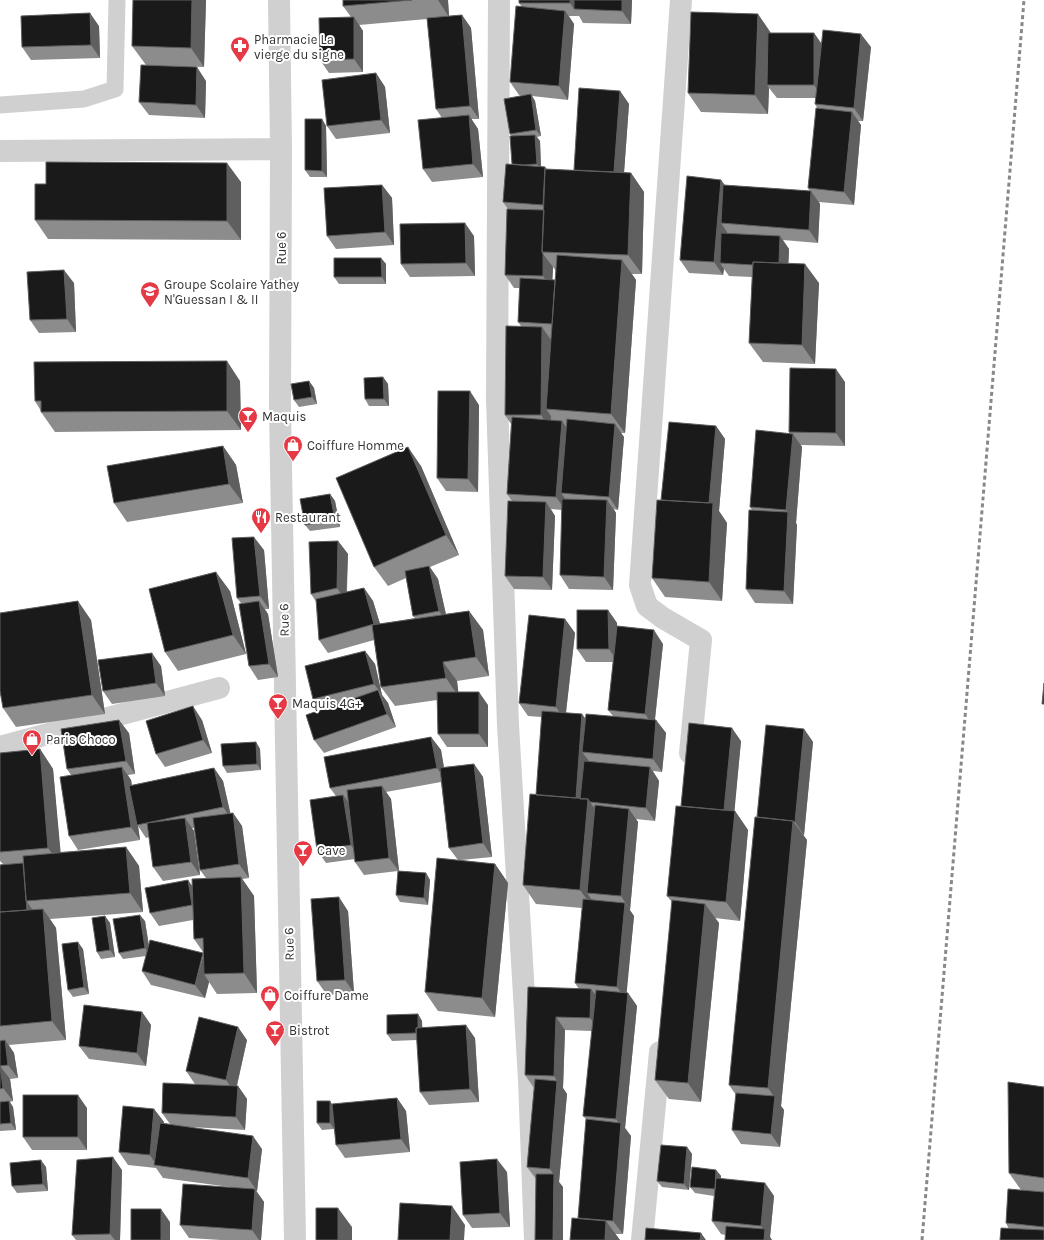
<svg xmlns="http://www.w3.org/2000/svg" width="1044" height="1240" font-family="Karla,sans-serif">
<rect width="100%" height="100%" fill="#fff"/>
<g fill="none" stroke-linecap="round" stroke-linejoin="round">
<path stroke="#d0d0d0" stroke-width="17" d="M0,105L84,99L115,89L117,0"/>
<path stroke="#d0d0d0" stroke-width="22" d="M279,0L281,149L280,411L295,1240
M499,0L497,400L508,725L529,1080L535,1240
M681,0L640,585L647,606L663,618L701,640L690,753
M0,151L281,149
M0,747L219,688
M642,1240L660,1052"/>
<path stroke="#888" stroke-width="3" stroke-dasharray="4 3" stroke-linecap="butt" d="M922,1240L1024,0"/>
</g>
<path fill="#8c8c8c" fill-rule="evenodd" d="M133,0H206L204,67L146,65L132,46Z
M343,0H448L449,16L462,15L471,28L479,119H471L478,129L483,177L432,182L423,169L442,118L436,109L427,19L359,25L363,31V72L329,73L320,60L351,17L343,6Z
M632,0L631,24L583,23L579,16H569L574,24L568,100L532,96L535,101L541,136L537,137L540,141L541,166L545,167L547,170H574L620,91L629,104L624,172L631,173L644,192L642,274H632L636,280L625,433H621L624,437L618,510L614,509L616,513L613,590L569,589L560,575L562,510L551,509L555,516L552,590L514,589L505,576L512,501L507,494L511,424L505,415L521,326L518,322L520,288H514L505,275L508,209L503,202L512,164V136L510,134L523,96L519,95L510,82L522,7L519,3ZM553,267L556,271L555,280H552Z
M99,26L100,58L31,60L22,47Z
M770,33H814L821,43L871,47L863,121H858L861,125L854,205L819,202L820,204L818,243L783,240L789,249L788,263L819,283L815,364L763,362L749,343L752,277L729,276L724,269L723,275L689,273L680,260L721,180L725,185L810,191L808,188L818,109L815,104L816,98H777L769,88L768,114L701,112L688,93Z
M376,73L385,87L390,133L336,139L327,126Z
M206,81L205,118L149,115L139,102Z
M322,119L326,126L327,177H310L305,170Z
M241,182V240L48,239L35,220L46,184Z
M382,185L392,198L394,245L336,249L327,236Z
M474,236L475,276L410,277L401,264Z
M381,258L386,264V284H339L334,277Z
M74,283L76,332L39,333L30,320Z
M383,377L388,384L389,406H369L365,399Z
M240,381L241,430L55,432L41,412V411L35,401Z
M309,381L314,388L317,404L299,407L294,400Z
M845,382V446L801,445L802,447L796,523L797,525L793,604L755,603L746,589L752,510L750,507L789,433V432Z
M479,405L478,492L446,491L437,478Z
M716,426L725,439L719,511L727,523L722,601L665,597L652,578L661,500Z
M223,446L236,465L243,503L127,522L114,503Z
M421,466L459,555L430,567L438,579L446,614L469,611L483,630L489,676L457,681L458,692L488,705V747H447L438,734L437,700L395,706L381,687L374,640L328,653L319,640L317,603L311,594L338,541L348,554L347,592L364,588L373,601L380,624L415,618L413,616L406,578L388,586L374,567Z
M330,494L335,501L340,527L310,531L305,525Z
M264,550L269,609H265L268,614L278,677L258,680L249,666L241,603L237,598Z
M230,591L246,654L178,671L165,652Z
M608,610L617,623V626L663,644L655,720H656L666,733L662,772L653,771L659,781L655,821L636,819L638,822L630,910L629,909L634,916L626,993H628L637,1006L625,1128L631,1136L623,1234H615L620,1240L578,1218L586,1119L583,1116L592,1031L565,1030L563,1088L567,1094L559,1182L563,1187L536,1179L527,1167L534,1088L525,1075L528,987L579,989L575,983L582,908L536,904L523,885L536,795L542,717L528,716L519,703L565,619L575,633L566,713L582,714L586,719L613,716L608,710L613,662H586L577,649Z
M91,620L105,714L16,727L3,708Z
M365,651L375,664L382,695L388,703L396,727L324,753L314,740L321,710L313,699Z
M161,666L165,696L112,704L103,691Z
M202,720L212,753L165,767L156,754Z
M804,729L813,742L804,835H803L807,840L781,1106L784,1110L780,1147L741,1144L732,1130L736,1095L729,1085L757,817Z
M129,733L135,774L128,775L131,780L132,785L214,768L223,781L230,813H233L242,826L249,878L242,879L254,896L257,993L217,994L209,982L205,998L151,985L142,971L146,956L123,959L119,953L145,921L149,945L203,953V952L194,939L193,920L159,926L150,913L188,880L192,886L206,878L200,870L194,828H192L194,831L200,875L163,881L153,867L149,837L146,838L138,826L140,840L78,850L69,836L71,775L67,769Z
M431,737L441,750L444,767L474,764L483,777L492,857L461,860L495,864L508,883L495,1017L438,1011L425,992L458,860L449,848L441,782L386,792L391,799L399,871L426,873L430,880L428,905L400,902L396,895L398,871L364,875L355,862V859L326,863L317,850L336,796L330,788Z
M741,741L734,811H735L748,830L740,921L715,918L719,923L701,1102L669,1099L655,1080L672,902L667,896L681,806Z
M256,742L260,749L261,770L227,773L223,766Z
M40,749L53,769L60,852L126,847L139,866L143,912L50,919L56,928L66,1040L9,1045L14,1053L18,1078L10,1079L13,1101L10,1102L13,1107L16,1130L0,1131V865L3,864L0,861V753Z
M348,911L354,993L327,995L317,981Z
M105,916L110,923L115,957L101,959L97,952Z
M83,949L89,994L73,997L68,990Z
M142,1012L151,1025L146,1066L89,1059L79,1046Z
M418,1014L422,1021V1027L475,1038L479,1102L429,1105L420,1092L417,1040L392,1041L387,1034Z
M247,1040L237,1086H238L247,1099L245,1130L190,1127L262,1149L257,1191H256L264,1202L261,1240H221L189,1238L180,1225L230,1187L163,1178L156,1168L128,1165L119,1152L154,1109L164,1122L163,1123L170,1124L162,1113L195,1084L186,1071Z
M1044,1087V1240L1009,1229L1006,1223L1021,1190L1009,1173Z
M397,1098L406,1111L410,1152L345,1158L336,1145L334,1124V1129L322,1130L317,1123L330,1101L333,1106Z
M87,1108V1150H32L23,1137Z
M687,1147L692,1154L689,1190L662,1187L657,1181Z
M46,1167L48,1191L17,1193L12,1186Z
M122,1170L120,1240H76L72,1235Z
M716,1170L721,1176V1179L765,1183L774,1196L770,1237L772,1240H725V1235L721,1234L712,1221L714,1196L695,1193L690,1187Z
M507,1172L510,1227L472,1228L463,1215Z"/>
<path fill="#5f5f5f" d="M192,0H206L204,67L191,48Z
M438,0H448L449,17Z
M570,0H579L574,9L570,3Z
M622,0H632L631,24L622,11Z
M565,11L574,24L568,100L559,86Z
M90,13L99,26L100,58L91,45Z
M758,14L771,33L767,85L769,88L768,114L755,95Z
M462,15L471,28L479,119L470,106Z
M354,17L363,31V72L354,59Z
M814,33L823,46V98L814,85Z
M861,34L871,47L863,121L854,108Z
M197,67L206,81L205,118L196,105Z
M376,73L385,87L390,133L381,120Z
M620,91L629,104L623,187L614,174Z
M531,94L535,101L541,136L536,130Z
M852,112L861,125L854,205L844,192Z
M469,115L478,129L483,177L473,164Z
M322,119L326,126L327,177L322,171Z
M535,135L540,141L541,171L537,164Z
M227,163L241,182V240L227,221Z
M545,167L555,180L552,219L543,205Z
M631,173L644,192L642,274L628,255Z
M721,180L730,193L721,223L727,232L724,263H720L724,269L723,275L714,262Z
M382,185L392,198L394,245L385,232Z
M811,191L820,204L818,243L809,230Z
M465,223L474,236L475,276L466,263Z
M780,236L789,249L788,279L779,266Z
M543,254L553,267L552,289L543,276Z
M381,258L386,264V284L382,277Z
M622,260L636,280L625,433L611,414Z
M805,264L819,283L815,364L802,345Z
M64,270L74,283L76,332L67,319Z
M542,327L551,340L546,409L551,416L550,429L541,415Z
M227,361L240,381L241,430L227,411Z
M836,369L845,382V446L836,433Z
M383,377L388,384L389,406L384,399Z
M309,381L314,388L317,404L312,397Z
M470,391L479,405L478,492L468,479Z
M562,421L571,434L561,493L566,500V511L556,497Z
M615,424L624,437L618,510L609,497Z
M716,426L725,439L719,511L727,523L722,601L709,582L708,508Z
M793,434L802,447L796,523L797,525L793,604L784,591L788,512L786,510Z
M223,446L236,465L243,503L229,484Z
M408,447L421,466L459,555L446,535Z
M330,494L335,501L340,527L335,520Z
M607,500L616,513L613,590L604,577Z
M546,502L555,516L552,590L543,577Z
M254,537L264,550L269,609L260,596Z
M338,541L348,554L346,601L337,588Z
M429,566L438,579L448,624L439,611Z
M216,572L230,591L246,654L233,635Z
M364,588L373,601L384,637L374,624Z
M78,601L91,620L105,714L92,695Z
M259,601L268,614L278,677L269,664Z
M608,610L617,623L618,662L609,649Z
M469,611L483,630L489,676L476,657Z
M565,619L575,633L565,720L556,707Z
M654,630L663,644L654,727L645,714Z
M365,651L375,664L382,695L388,703L396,727L387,714L380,692L374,684Z
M152,653L161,666L165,696L156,683Z
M443,662L457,681L459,697L446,678Z
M479,692L488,705V747L479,734Z
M193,706L202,720L212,753L203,740Z
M582,714L591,728L582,752L589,761L586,802L576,801Z
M119,720L129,733L135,774L126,761Z
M656,720L666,733L662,772L653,759Z
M732,728L741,741L733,827L723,814Z
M804,729L813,742L804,835L795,822Z
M431,737L441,750L446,781L437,768Z
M256,742L260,749L261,770L257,764Z
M40,749L53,769L62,867L48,848Z
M474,764L483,777L492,857L483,843Z
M122,767L131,780L138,825H137L138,826L140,840L131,827Z
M650,767L659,781L655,821L646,808Z
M214,768L223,781L232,820L223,807Z
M382,786L391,799L399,871L389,858Z
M343,795L353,808L360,858L351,845Z
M588,799L601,818L587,893L594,903V909L580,890Z
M629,809L638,822L630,910L621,896Z
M735,811L748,830L740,921L726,902Z
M233,813L242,826L249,878L239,864Z
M185,818L194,831L200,875L191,862Z
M793,821L807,840L781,1106L784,1110L780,1147L771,1134L775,1098L768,1088Z
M126,847L139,866L143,912L130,893Z
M495,864L508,883L495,1017L482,998Z
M426,873L430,880L428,905L424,898Z
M241,877L254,896L257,993L244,973Z
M188,880L197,893L192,905Z
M339,897L348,911L354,993L345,980Z
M27,902L36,915L28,914Z
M625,903L634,916L626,1000L617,987Z
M705,904L719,923L701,1102L688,1083Z
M43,909L56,928L66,1040L52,1021Z
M140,915L145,921L150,955L145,948Z
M105,916L110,923L115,957L110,950Z
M78,942L83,949L89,994L84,987Z
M204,954V974L209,982L205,998L195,985Z
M591,989L601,1002L600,1031L590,1018Z
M628,993L637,1006L625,1128L631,1136L623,1234L613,1221L621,1126L616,1119Z
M142,1012L151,1025L146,1066L137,1053Z
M418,1014L422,1021L423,1040L418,1033Z
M556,1017L565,1030L563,1088L567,1094L559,1182L563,1187V1240H553L554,1175L550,1169L557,1081L554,1076Z
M466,1025L475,1038L479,1102L470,1089Z
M238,1027L247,1040L235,1093L226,1080Z
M5,1040L14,1053L18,1078L8,1065Z
M0,1066L10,1079L13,1101L3,1088Z
M238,1086L247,1099L245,1130L236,1117Z
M78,1095L87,1108V1150L78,1137Z
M397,1098L406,1111L410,1152L401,1139Z
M9,1101L13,1107L16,1130L11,1123Z
M330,1101L334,1108V1129L330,1123Z
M154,1109L164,1122L159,1166H157L150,1155Z
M253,1136L262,1149L257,1191L248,1178Z
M687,1147L692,1154L689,1190L684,1184Z
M113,1157L122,1170L120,1240H115L110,1234Z
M497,1159L507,1172L510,1227L500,1213Z
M41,1160L46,1167L48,1191L43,1184Z
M716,1170L721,1176L719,1196L715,1189Z
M765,1183L774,1196L770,1237L772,1240H764L765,1232L761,1226Z
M255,1189L264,1202L261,1240H259L252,1230Z
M452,1206L465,1225L464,1240H450Z
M338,1208L352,1227V1240H338Z
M161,1209L170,1222V1240H161Z
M606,1221L620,1240H605Z
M701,1233L706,1240H700Z"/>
<path fill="#1a1a1a" stroke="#5f5f5f" d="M133,0H192L191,48L132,46Z
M343,0H412L343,6Z
M519,0H570V3H519Z
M574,0H622V11L574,9Z
M516,6L565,11L559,86L510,82Z
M691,12L758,14L755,95L688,93Z
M90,13L91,45L22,47L21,16Z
M462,15L470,106L436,109L427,18Z
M354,17V59L320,60L319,18Z
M823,30L861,34L854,108L815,104Z
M768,33H814V85H767Z
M141,65L197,67L196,105L139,102Z
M376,73L381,120L327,126L322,80Z
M579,88L620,91L614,172L574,170Z
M531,94L536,130L510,134L504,99Z
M816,108L852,112L844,192L808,188Z
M469,115L473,164L423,169L418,120Z
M305,119H322V171L305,170Z
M535,135L537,164L524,165L512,164L510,136Z
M46,162L227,163V221L35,220V184H46Z
M506,164L545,167L543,205L503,202Z
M545,169L631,173L628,255L542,252Z
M687,176L721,180L714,262L680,260Z
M382,185L385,232L327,236L324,188Z
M723,185L811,191L809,230L721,223Z
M507,209L544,210L542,252L543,254V276L505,275Z
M465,223L466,263L401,264L400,224Z
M721,233L780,236L779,263L753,262V265L720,263Z
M557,255L622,260L611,414L546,409Z
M334,258H381L382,277H334Z
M753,262L805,264L802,345L749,343Z
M64,270L67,319L30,320L27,272Z
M520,278L555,280L552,324L518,322Z
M506,326L542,327L541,415H505Z
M227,361V411L41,412V401H35L34,362Z
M790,368L836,369V433L789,432Z
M383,377L384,399H365L364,378Z
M309,381L312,397L294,400L291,384Z
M438,391H470L468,479L437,478Z
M512,417L562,421L556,497L507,494Z
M567,419L615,424L609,497L561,493Z
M669,422L716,426L709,503L661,500Z
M756,430L793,434L786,510L750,507Z
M223,446L229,484L114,503L107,466Z
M408,447L446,535L374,567L336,478Z
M330,494L335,520L305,525L300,499Z
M562,499L607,500L604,577L560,575Z
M657,500L713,503L709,582L652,578Z
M508,501L546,502L543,577L505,576Z
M749,510L788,512L784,591L746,589Z
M254,537L260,596L237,598L232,538Z
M338,541L337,588L311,594L309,542Z
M429,566L439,611L413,616L405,571Z
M216,572L233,635L165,652L149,589Z
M364,588L374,624L319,640L316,599Z
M78,601L92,695L3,708L0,691V613Z
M259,601L269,664L249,666L239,604Z
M577,610H608L609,649H577Z
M469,611L476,657L443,662L446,678L381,687L372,625Z
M529,615L565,619L556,707L519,703Z
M617,626L654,630L645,714L608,710Z
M365,651L374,684L313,699L305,666Z
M152,653L156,683L103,691L98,660Z
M1044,683V704H1042Z
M378,690L387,714L314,740L306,715Z
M437,692H479V734H438Z
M193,706L203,740L156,754L146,721Z
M542,711L582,714L576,798L536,795Z
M586,714L656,720L653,759L582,752Z
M119,720L126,761L67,769L61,729Z
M689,723L732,728L724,810L681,806Z
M766,725L804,729L795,822L793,821L757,817Z
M431,737L437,768L330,788L324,757Z
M256,742L257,764L223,766L221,744Z
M40,749L48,848L0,852V753Z
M584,761L650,767L646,808L590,802L588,799H580Z
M474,764L483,843L449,848L440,768Z
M122,767L131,827L69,836L60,777Z
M214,768L223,807L137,825L129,786Z
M382,786L389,858L355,862L347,790Z
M530,794L588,799L580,890L523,885Z
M343,795L351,845L317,850L310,800Z
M595,805L629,809L621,896L587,893Z
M676,806L735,811L726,902L667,896Z
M233,813L239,864L200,870L193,818Z
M755,817L793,821L768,1088L729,1085Z
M185,818L191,862L153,867L147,823Z
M126,847L130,893L26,901L23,856Z
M437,858L495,864L482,998L425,992Z
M23,863L27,910L0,912V865Z
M398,871L426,873L424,898L396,895Z
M241,877L244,973L204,974L203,938L194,939L192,879Z
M188,880L192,905L150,913L145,888Z
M339,897L345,980L317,981L311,899Z
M583,899L625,903L617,987L575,983Z
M672,900L705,904L688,1083L655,1080Z
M43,909L52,1021L0,1026V912Z
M140,915L145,948L119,953L113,919Z
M105,916L110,950L97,952L92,918Z
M150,940L203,953L195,985L142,971Z
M78,942L84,987L68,990L62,944Z
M528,987L591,989L590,1018L556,1017L554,1076L525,1075Z
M596,990L628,993L616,1119L583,1116Z
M84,1005L142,1012L137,1053L79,1046Z
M418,1014V1028H416V1033L387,1034V1015Z
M199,1017L238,1027L226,1080L186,1071Z
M466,1025L470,1089L420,1092L416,1028Z
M5,1040L8,1065L0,1066L3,1088L0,1089V1041Z
M535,1079L557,1081L550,1169L527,1167Z
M1008,1082L1044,1087V1178L1009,1173Z
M163,1083L238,1086L236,1117L162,1113Z
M736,1093L775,1096L771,1134L732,1130Z
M23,1095H78V1137H23Z
M397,1098L401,1139L336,1145L332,1104Z
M9,1101L11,1123L0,1124V1102Z
M317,1101H330V1123H317Z
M123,1106L154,1109L150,1155L119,1152Z
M586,1119L621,1123L613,1221L578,1218Z
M160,1123L253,1136L248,1178L154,1165Z
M661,1145L687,1147L684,1184L657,1181Z
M113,1157L110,1234L72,1235L77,1160Z
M497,1159L500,1213L463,1215L460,1162Z
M41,1160L43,1184L12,1186L10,1163Z
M692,1167L716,1170L715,1189L690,1187Z
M536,1174H554L553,1240H535Z
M716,1178L765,1183L761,1226L712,1221Z
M183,1184L255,1189L252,1230L180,1225Z
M1008,1189L1044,1192V1227L1006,1223Z
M400,1203L452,1206L450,1240H398Z
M316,1208H338V1240H316Z
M131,1209H161V1240H131Z
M572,1218L606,1221L605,1240H570Z
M726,1226L765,1229L764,1240H725Z
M646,1228L701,1233L700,1240H645Z
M1001,1228L1044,1230V1240H1000Z"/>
<defs>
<g id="pharmacy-pin" transform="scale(1)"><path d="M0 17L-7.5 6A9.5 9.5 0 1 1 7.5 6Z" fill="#e63946" stroke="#fff"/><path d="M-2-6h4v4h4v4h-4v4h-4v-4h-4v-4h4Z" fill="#fff"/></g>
<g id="school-pin" transform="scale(1)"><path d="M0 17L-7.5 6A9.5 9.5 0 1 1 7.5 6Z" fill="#e63946" stroke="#fff"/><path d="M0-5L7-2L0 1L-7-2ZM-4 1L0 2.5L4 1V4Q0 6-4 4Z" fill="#fff"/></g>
<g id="bar-pin" transform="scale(1)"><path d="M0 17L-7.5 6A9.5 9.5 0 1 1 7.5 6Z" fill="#e63946" stroke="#fff"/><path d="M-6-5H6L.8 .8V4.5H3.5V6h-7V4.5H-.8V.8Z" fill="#fff"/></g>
<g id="shop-pin" transform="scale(1)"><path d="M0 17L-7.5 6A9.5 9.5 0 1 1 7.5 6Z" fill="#e63946" stroke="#fff"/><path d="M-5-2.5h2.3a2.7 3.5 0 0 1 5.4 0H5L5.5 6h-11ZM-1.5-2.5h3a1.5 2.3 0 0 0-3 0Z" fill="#fff"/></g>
<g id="restaurant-pin" transform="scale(1)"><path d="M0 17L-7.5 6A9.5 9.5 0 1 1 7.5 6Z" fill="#e63946" stroke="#fff"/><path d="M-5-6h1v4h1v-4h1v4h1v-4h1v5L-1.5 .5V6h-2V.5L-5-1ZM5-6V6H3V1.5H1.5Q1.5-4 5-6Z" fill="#fff"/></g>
</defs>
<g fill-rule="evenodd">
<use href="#pharmacy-pin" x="240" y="46"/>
<use href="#school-pin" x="150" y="291"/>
<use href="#bar-pin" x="248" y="416"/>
<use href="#shop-pin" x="293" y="445"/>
<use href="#restaurant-pin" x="261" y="517"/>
<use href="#bar-pin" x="278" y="703"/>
<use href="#shop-pin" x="32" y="739"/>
<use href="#bar-pin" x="303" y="850"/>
<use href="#shop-pin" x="270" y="995"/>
<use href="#bar-pin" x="275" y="1030"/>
</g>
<g text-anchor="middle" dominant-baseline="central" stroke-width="4" stroke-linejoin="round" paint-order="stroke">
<g font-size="13" fill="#333" stroke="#fff" text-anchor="start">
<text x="254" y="39">Pharmacie La<tspan x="254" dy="15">vierge du signe</tspan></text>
<text x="164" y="284">Groupe Scolaire Yathey<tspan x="164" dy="15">N'Guessan I &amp; II</tspan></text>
<text x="262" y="416">Maquis</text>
<text x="307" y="445">Coiffure Homme</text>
<text x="275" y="517">Restaurant</text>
<text x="292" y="703">Maquis 4G+</text>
<text x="46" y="739">Paris Choco</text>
<text x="317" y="850">Cave</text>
<text x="284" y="995">Coiffure Dame</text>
<text x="289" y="1030">Bistrot</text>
</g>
<g font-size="13" fill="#333" stroke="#fff">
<text transform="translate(281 248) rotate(-90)">Rue 6</text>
<text transform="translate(284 620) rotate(-91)">Rue 6</text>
<text transform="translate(289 944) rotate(-91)">Rue 6</text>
</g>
</g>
</svg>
